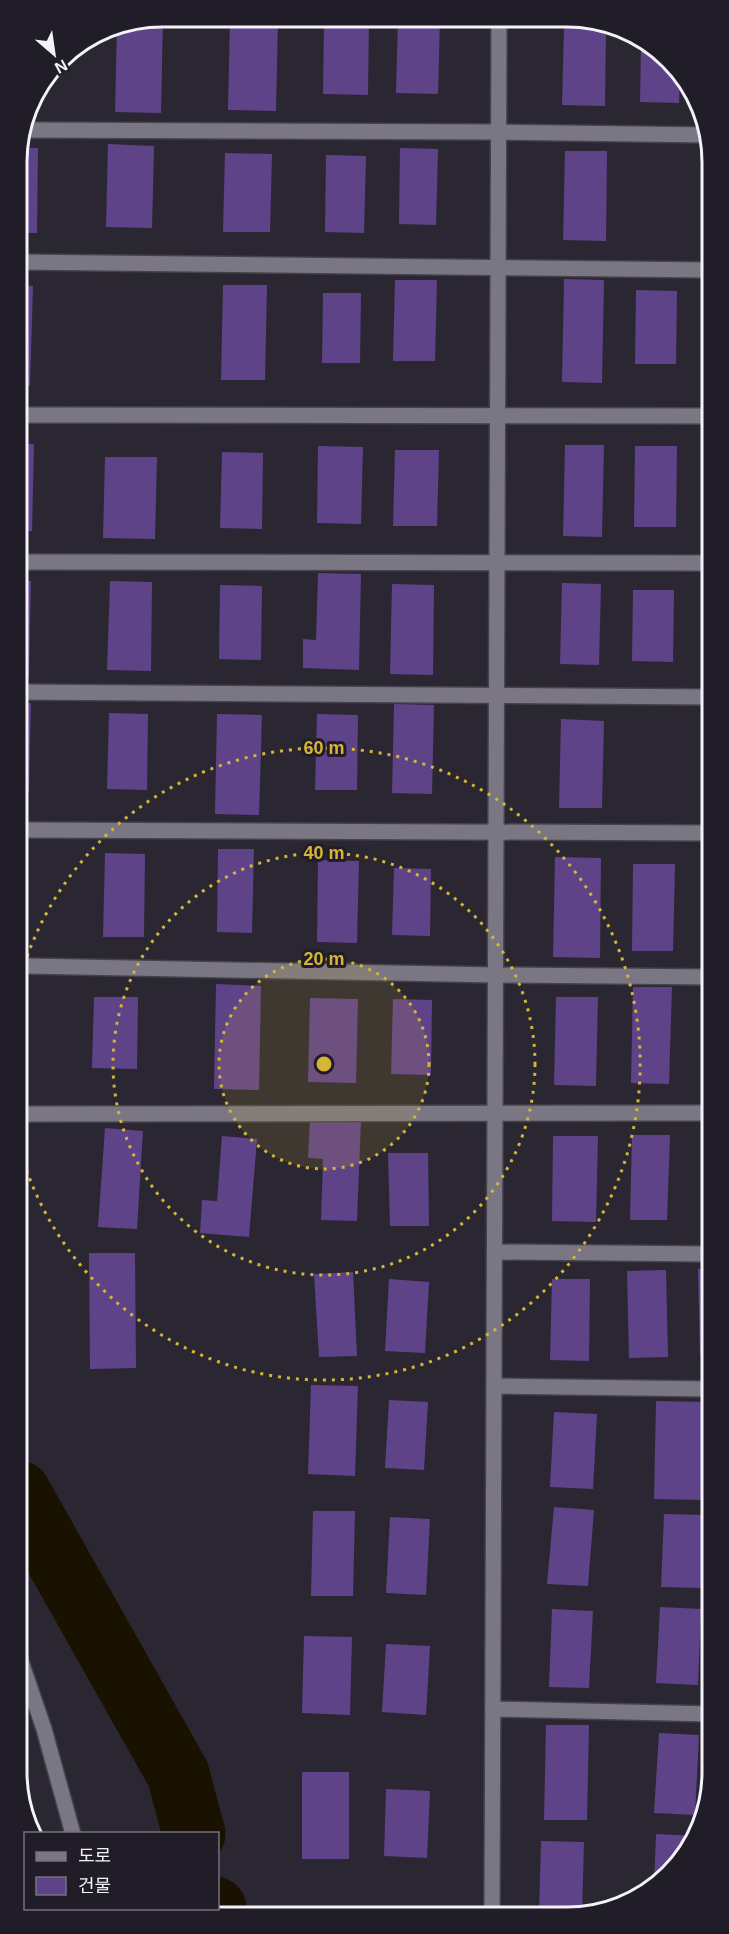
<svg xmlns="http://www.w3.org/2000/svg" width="729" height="1934" font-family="Arial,'Noto Sans KR',sans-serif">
<rect width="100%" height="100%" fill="#2b2732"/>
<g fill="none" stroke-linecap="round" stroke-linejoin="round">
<path stroke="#191200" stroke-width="63" d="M19,1492L178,1774L194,1834
M215,1915V1908"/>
</g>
<path fill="#5f4389" d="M163,17L161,113L115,112L117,25Z
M324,18H369L368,95L323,94Z
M398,18H440L438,94L396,93Z
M230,19L278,20L276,111L228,110Z
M564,27L606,28L605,106L562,105Z
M641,44L670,59L680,77L679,103L640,102Z
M108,144L154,146L152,228L106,227Z
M18,148H38L37,233H17Z
M400,148L438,149L436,225L399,224Z
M565,151H607L606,241L563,240Z
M225,153L272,154L270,232H223Z
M326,155L366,156L364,233L325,232Z
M564,279L604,280L602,383L562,382Z
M395,280H437L435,361H393Z
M17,285L33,286L30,386H17Z
M223,285H267L265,380H221Z
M636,290L677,291L676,364H635Z
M323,293H361L360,363H322Z
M708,435H710V527H706Z
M17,444H34L32,531H17Z
M565,445H604L602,537L563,536Z
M318,446L363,447L361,524L317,523Z
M635,446H677L676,527H634Z
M395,450H439L437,526H393Z
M222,452L263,453L262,529L220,528Z
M105,457H157L155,539L103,538Z
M318,573L361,574L359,670L303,668V639L316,640Z
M17,581H31L29,678H18Z
M110,581L152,582L151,671L107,670Z
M562,583L601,584L599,665L560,664Z
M392,584L434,585L433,675L390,674Z
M220,585L262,586L261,660L219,659Z
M633,590H674L673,662L632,661Z
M18,703H31L29,792H18Z
M394,704L434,705L432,794L392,793Z
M109,713L148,714L147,790L107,789Z
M217,714L262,715L259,815L215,814Z
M317,714L358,715L357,790H315Z
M561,719L604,721L602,808H559Z
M709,722H711V792H707Z
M708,848H711V939H706Z
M218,849H254L252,933L217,932Z
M105,853L145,854L144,937H103Z
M18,854H28L26,940H18Z
M555,857L601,858L600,958L553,957Z
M318,860L359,861L357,943L317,942Z
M633,864H675L673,951H632Z
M394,868L431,869L430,936L392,935Z
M216,984L261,986L259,1090L214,1089Z
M633,987H672L669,1084L631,1083Z
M703,994H711V1094H701Z
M18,997H22L20,1059H18Z
M94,997H138L137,1069L92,1068Z
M556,997H598L596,1086L554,1085Z
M310,998L358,999L356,1083L308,1082Z
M393,999L432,1000L431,1075L391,1074Z
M310,1118L361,1120L357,1221L321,1220L323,1159L308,1158Z
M706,1125H711V1215H704Z
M105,1128L143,1131L137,1229L98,1227Z
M632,1135H670L667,1220H630Z
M222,1136L257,1139L249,1237L200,1233L202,1200L217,1201Z
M553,1136H598L596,1222L552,1221Z
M388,1153H428L429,1226H390Z
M89,1253H135L136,1368L90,1369Z
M711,1268L712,1356H700L698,1269Z
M666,1270L668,1357L629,1358L627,1271Z
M353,1272L357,1356L319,1357L314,1274Z
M389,1279L429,1282L425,1353L385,1351Z
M552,1279H590L589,1361L550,1360Z
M311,1385L358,1386L355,1476L308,1474Z
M389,1400L428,1402L424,1470L385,1468Z
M656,1401L706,1402L704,1500L654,1499Z
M554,1412L597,1414L593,1489L550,1487Z
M554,1507L594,1510L588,1586L547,1584Z
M313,1511H355L353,1596H311Z
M664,1514L705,1515L702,1588L661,1587Z
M390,1517L430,1519L426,1595L386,1593Z
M660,1607L701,1609L698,1685L656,1683Z
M552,1609L593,1611L589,1688L549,1687Z
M304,1636L352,1637L350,1715L302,1713Z
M386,1644L430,1646L426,1715L382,1712Z
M546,1725H589L587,1820H544Z
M659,1733L699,1735L695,1815L654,1813Z
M302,1772H349V1859H302Z
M386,1789L430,1791L427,1858L384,1856Z
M656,1834L696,1836L677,1868L654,1886Z
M541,1841L584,1842L582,1915H539Z"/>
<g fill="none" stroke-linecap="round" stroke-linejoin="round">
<g stroke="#44424b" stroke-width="18">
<path id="minor" d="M23,130L499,132L710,135
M17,262L710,270
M17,415L710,416
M17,562L710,563
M18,692L711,697
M18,830L711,833
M27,966L496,975L711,977
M26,1114L711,1113
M495,1252L711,1254
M494,1386L712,1389
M493,1709L712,1714"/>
</g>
<g stroke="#44424b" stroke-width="18">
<path id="tertiary" d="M19,1656L44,1729L73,1834
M492,1915L499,19"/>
</g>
<use href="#minor" stroke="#7a7683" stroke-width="15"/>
<use href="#tertiary" stroke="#7a7683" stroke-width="15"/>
</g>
<circle cx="324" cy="1064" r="105" fill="#d5b535" fill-opacity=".12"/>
<g fill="none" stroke="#d5b535" stroke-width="3" stroke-dasharray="3 6">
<circle cx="324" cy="1064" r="105"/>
<circle cx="324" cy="1064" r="211"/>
<path d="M19 982A316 316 0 1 1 19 1146"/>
</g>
<path d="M0 0H729V1934H0ZM162 27H567A135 135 0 0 1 702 162V1772A135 135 0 0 1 567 1907H162A135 135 0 0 1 27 1772V162A135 135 0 0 1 162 27Z" fill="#211d28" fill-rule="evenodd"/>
<path fill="none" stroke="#f4f2f9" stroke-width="3" d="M162 27H567A135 135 0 0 1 702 162V1772A135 135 0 0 1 567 1907H162A135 135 0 0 1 27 1772V162A135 135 0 0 1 162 27Z"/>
<circle cx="324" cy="1064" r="9" fill="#d5b535" stroke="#211d28" stroke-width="3"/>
<g font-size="18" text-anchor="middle" font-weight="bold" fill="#d5b535" stroke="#211d28" stroke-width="6" stroke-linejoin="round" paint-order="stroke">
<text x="324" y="754">60 m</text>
<text x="324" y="859">40 m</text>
<text x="324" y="965">20 m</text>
</g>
<rect x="24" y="1832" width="195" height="78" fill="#211d28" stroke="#75727c" stroke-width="1.5"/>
<rect x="36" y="1852" width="30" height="9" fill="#7a7683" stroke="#75727c" stroke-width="1.5"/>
<text x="78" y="1862" font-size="18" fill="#f4f2f9">도로</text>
<rect x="36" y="1877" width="30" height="18" fill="#5f4389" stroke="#75727c" stroke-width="1.5"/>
<text x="78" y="1892" font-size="18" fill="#f4f2f9">건물</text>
<g transform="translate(54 54) rotate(151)" stroke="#211d28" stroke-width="4.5" paint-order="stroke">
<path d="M0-4.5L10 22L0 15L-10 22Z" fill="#f4f2f9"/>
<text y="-9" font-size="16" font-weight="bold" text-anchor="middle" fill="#f4f2f9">N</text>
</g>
</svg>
